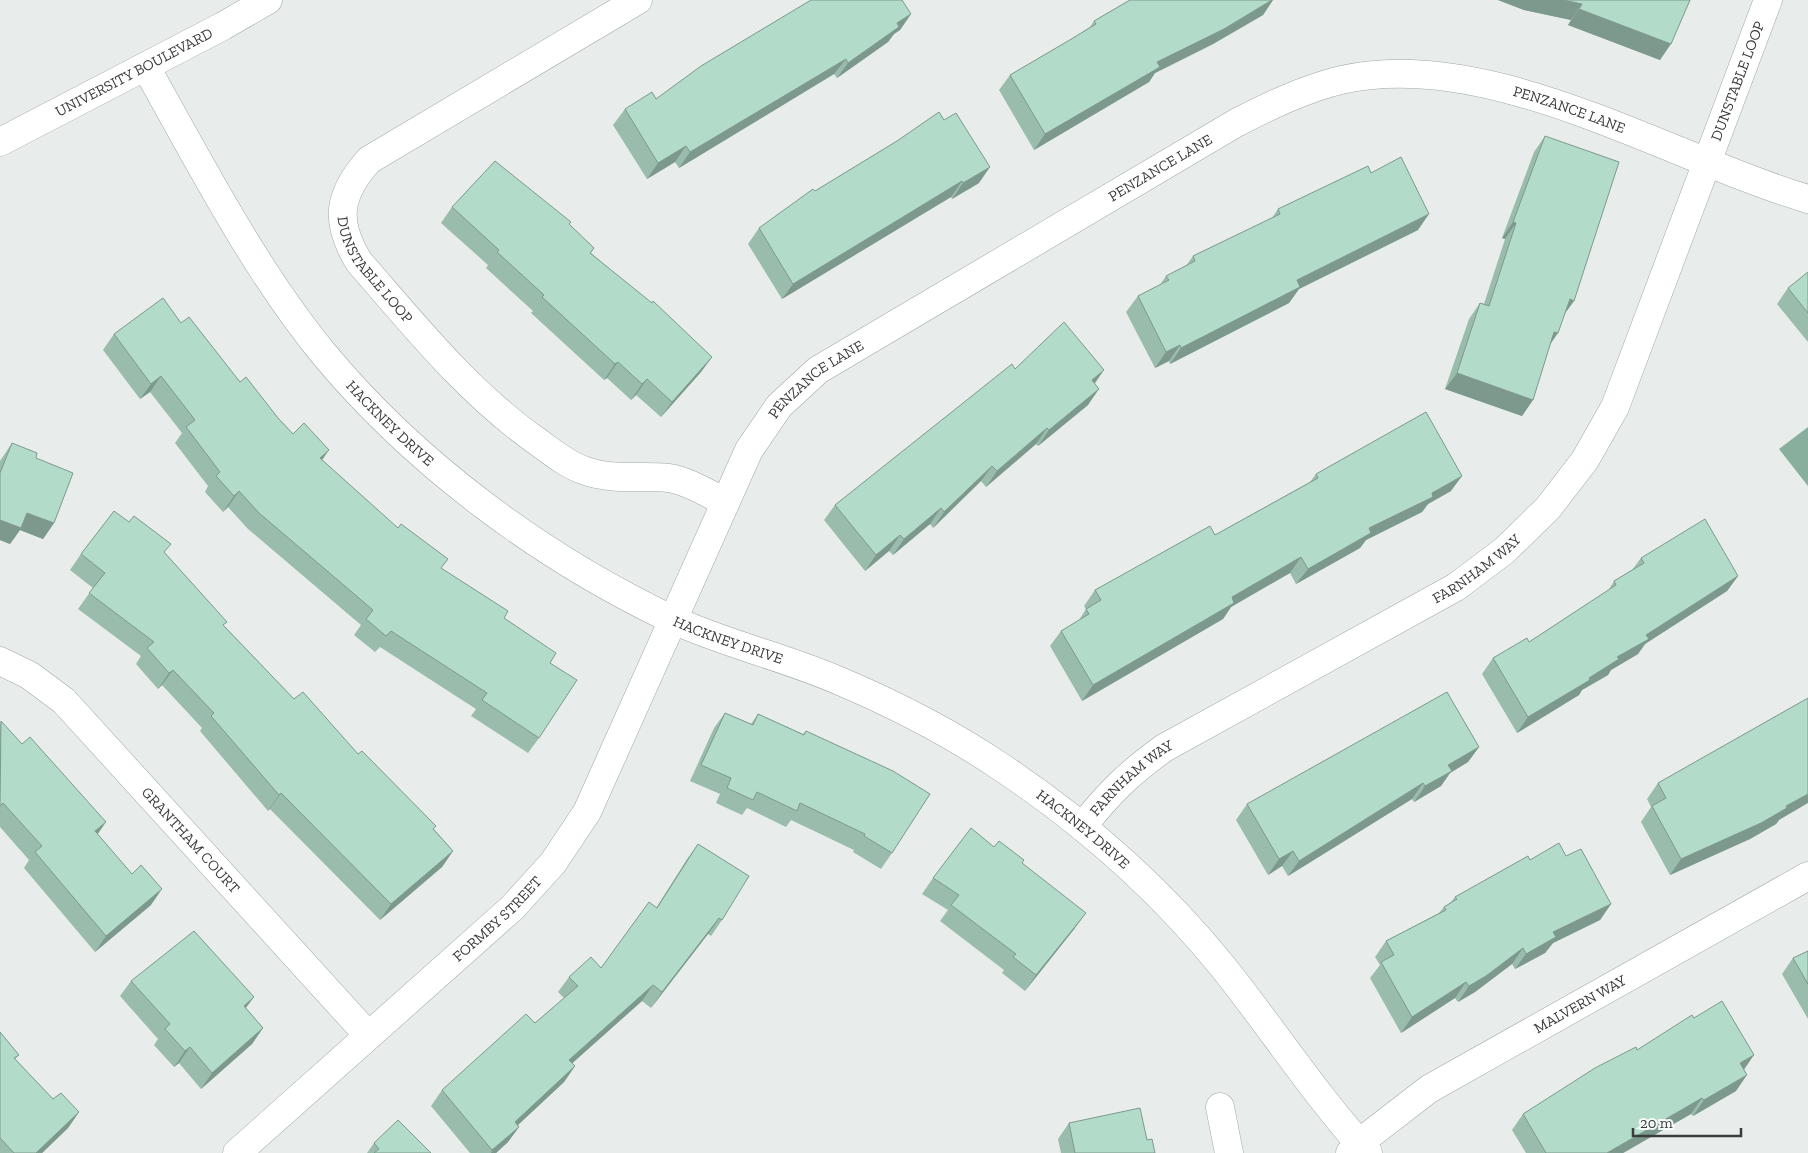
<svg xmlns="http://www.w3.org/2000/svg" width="1808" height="1153" font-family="'Zilla Slab',serif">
<rect width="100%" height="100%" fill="#e8edeb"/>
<path fill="#88ae9d" d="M1808,427V486L1779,449Z"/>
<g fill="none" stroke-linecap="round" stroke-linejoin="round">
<g stroke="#a2a7a5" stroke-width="29">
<g id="minor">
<path id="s1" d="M638,0L369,160C338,195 334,221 359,262C415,326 468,393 538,442C552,452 566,464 583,470C611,481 640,475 669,478C689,481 708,494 725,502"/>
<path id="s2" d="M146,67C199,162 255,270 323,353C415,464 540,556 669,618C724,644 786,657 842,682C896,705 950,733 998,765C1081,820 1160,889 1223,967C1272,1028 1315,1095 1368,1153"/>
<path id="s3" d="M0,661L29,675L64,701L368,1035"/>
<path id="s4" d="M1082,827C1109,793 1128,774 1164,748L1456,587L1505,550L1548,508L1585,460L1615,407L1768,0"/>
<path d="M1220,1107L1229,1153"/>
<path id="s5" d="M237,1153L512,908L553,863L587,812L749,450L779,406L818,370L1236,123C1269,106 1304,89 1341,80C1489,46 1667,157 1808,199"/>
<path id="s6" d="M1350,1153L1359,1143L1429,1089L1808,876"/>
</g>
</g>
<g stroke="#a2a7a5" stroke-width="29">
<g id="tertiary">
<path id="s7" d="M0,142L223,26L268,0"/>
</g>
</g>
<use href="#minor" stroke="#fff" stroke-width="28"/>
<use href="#tertiary" stroke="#fff" stroke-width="28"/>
</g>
<path fill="#9abcad" d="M1130,0H1273L1263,15L1213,44L1155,73L1149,82L1034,150L999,90L1010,75L1068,41L1090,27L1094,21Z
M1498,0H1690L1660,60L1568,25L1571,20L1524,10Z
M911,14L900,30L894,34L888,42L837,78L834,74L679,168L675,162L647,179L613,125L625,109Z
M1545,136L1574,301L1565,313L1549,346L1533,400L1522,416L1445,389L1469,319L1480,303L1484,304L1505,239L1502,238L1534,152Z
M897,141L979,183L952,199L951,197L782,299L748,244L759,228L815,191Z
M1371,173L1418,230L1299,289L1289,303L1170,364L1169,361L1155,368L1126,312L1138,296L1160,285L1166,276L1186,266L1193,256L1272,218L1278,209Z
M452,207L571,222L569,225L594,248L591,253L712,357L701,372L661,417L636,395L631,400L607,378L604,380L531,313L533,311L486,268L488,265L441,223Z
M1808,272V342L1777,304L1788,288Z
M181,323L240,382L278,418L293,434L322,460L441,568L504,618L550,663L539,738L528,753L471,716L476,709L380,647L375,652L354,635L361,625L248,529L228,507L223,512L205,492L208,486L175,443L182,433L150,392L140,399L103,350L114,334Z
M1015,369L1095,384L1088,405L1038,446L1036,444L986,487L981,481L933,528L930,524L893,555L889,551L865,571L824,520L835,505Z
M12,443L36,458L54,523L43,539L20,530L10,544L0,540V461Z
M1316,474L1451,491L1428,504L1422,512L1366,540L1360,548L1296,584L1290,573L1231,607L1223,619L1082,701L1050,646L1061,631L1079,620L1086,609L1084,606L1095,590L1215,535L1310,482Z
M165,553L224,626L294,699L358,754L434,829L453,851L442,867L380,920L270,809L268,811L200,731L202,728L162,685L158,689L136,664L141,656L78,609L93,588L70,570L81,554Z
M1641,558L1738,576L1727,591L1645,644L1638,654L1611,670L1608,675L1582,690L1579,695L1517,733L1482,674L1493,658L1529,642L1608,591L1614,581L1632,570Z
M725,713L751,724L758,714L803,734L806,731L892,853L881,869L853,852L854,850L791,820L786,827L747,808L742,815L716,803L720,794L690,781L714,728Z
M0,722L151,905L95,952L24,868L29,860L0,827Z
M1479,747L1468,762L1450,773L1441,786L1414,802L1412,799L1288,876L1282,866L1268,875L1236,820L1247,804Z
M1658,783L1779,820L1776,824L1750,839L1670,875L1641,822L1651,807L1647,799Z
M698,844L722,920L711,936L708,934L651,1008L642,1001L572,1063L575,1066L564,1082L518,1125L519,1127L508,1142L496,1153H470L431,1106L442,1090L535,1023L564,998L558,992L569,977L601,968L656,908L687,859Z
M994,847L1022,863L1075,928L1025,991L1002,973L1004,970L940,921L948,910L922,894L933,878Z
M1566,856L1611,904L1600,920L1553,943L1545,953L1515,969L1512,964L1475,992L1458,1002L1455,998L1401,1033L1370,978L1380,965L1375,957L1386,941L1439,913L1444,907L1451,902L1455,897L1530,860Z
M1808,951V1019L1782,974L1793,958Z
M131,981L254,997L246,1008L263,1028L252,1044L201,1089L179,1063L174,1067L154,1045L158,1039L120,996Z
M1694,1018L1744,1070L1736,1091L1693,1116L1691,1114L1623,1153H1526L1512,1130L1523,1114Z
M0,1032L19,1055L15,1059L53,1099L79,1112L68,1128L42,1153H0Z
M1069,1123L1147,1140L1155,1153H1061L1058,1139Z
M374,1143L431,1153H367Z"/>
<path fill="#7d998d" d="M1272,0H1273L1263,15L1213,44L1155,73L1149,82L1034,150L1045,134L1157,62Z
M1498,0H1563L1582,4L1571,20L1524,10Z
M1579,9L1671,44L1660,60L1568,25Z
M911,14L900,30L894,34L888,42L837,78L848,63L897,23Z
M846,59L834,74L679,168L690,152Z
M686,146L675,162L647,179L658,163Z
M990,167L979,183L952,199L963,183Z
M962,181L951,197L782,299L793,284Z
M1429,214L1418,230L1299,289L1289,303L1170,364L1181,348L1297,280Z
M1513,222L1516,223L1505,239L1502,238Z
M1570,299L1574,301L1563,316Z
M1554,332L1558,333L1547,349Z
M1180,345L1169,361L1155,368L1166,352Z
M712,357L701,372L661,417L672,402Z
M618,362L607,378L604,380L615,364Z
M1104,370L1093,386L1092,380Z
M1457,373L1533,400L1522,416L1445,389Z
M161,376L150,392L140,399L151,384Z
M647,379L636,395L631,400L642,384Z
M1099,389L1088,405L1038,446L1049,430Z
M1047,428L1036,444L986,487L997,471Z
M329,450L318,466L320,458Z
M992,466L981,481L933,528L944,512Z
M1462,476L1451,491L1428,504L1422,512L1366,540L1360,548L1296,584L1308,569L1369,528Z
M239,491L228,507L223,512L234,496Z
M941,508L930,524L893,555L904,539Z
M27,513L54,523L43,539L20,530L10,544L0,540V520Z
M900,535L889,551L865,571L876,555Z
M1301,557L1290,573L1231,607L1223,619L1082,701L1093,685L1232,597Z
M1738,576L1727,591L1645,644L1638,654L1611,670L1608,675L1582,690L1579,695L1517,733L1528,717L1589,678L1617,657L1646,635Z
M173,670L162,685L158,689L169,673Z
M1479,747L1468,762L1450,773L1441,786L1414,802L1425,786L1448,765Z
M1423,783L1412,799L1288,876L1299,861Z
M281,793L270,809L268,811L279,795Z
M1808,794V803L1779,820L1776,824L1750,839L1670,875L1681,859L1786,806Z
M106,822L95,838V831Z
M453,851L442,867L380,920L391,904Z
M1293,851L1282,866L1268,875L1279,859Z
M162,889L151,905L95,952L106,936Z
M1611,904L1600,920L1553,943L1545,953L1515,969L1526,954L1553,932Z
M1086,913L1075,928L1025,991L1036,975Z
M719,918L708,934L651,1008L662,992Z
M1523,948L1512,964L1475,992L1458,1002L1469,986Z
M1466,982L1455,998L1401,1033L1412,1017Z
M653,985L642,1001L558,1076L569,1060Z
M254,997L242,1012L244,1006Z
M263,1028L252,1044L201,1089L212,1073Z
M190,1047L179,1063L174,1067L185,1051Z
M1754,1055L1743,1071L1740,1063Z
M575,1066L564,1082L504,1138L515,1122Z
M1747,1075L1736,1091L1693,1116L1704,1100Z
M1702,1098L1691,1114L1623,1153H1607Z
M79,1112L68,1128L42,1153H36Z
M519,1127L508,1142L496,1153H491L492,1150Z"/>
<path fill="#b3dbc9" stroke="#7d998d" d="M811,0H902L911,14L897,23L899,27L848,63L846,59L690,152L686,146L658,163L625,109L652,92L656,99L701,66Z
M1130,0H1272L1224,29L1157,62L1160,67L1045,134L1010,75L1068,41L1096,24L1094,21Z
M1563,0H1690L1671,44L1579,9L1582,4Z
M939,112L944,120L956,113L990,167L963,183L962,181L793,284L759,228L813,189L815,191L897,141Z
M1545,136L1619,162L1574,301L1570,299L1558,333L1554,332L1533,400L1457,373L1480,303L1489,306L1516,223L1513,222Z
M1401,157L1429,214L1297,280L1300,287L1181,348L1180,345L1166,352L1138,296L1169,280L1166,276L1195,261L1193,256L1280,214L1278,209L1368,166L1371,173Z
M495,161L571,222L569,224L594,248L590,253L652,303L653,301L712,357L672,402L647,379L642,384L618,362L615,364L542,297L544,295L497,252L499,250L452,207Z
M1808,272V313L1788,288Z
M163,298L181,323L189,317L240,382L246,377L278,418L293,434L304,423L329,450L320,458L398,528L401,524L448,559L441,568L508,611L504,618L556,653L550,663L577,680L539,738L482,700L487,693L391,631L386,636L366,619L373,610L259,513L239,491L234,496L216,476L220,472L186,427L195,420L161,376L151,384L114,334Z
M1064,322L1104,370L1092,380L1099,389L1049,430L1047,428L997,471L992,466L944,512L941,508L904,539L900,535L876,555L835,505L1012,364L1015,369Z
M1426,412L1462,476L1432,493L1433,497L1369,528L1371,533L1308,569L1301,557L1232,597L1234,603L1093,685L1061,631L1089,614L1086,609L1101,600L1095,590L1210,526L1215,535L1318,478L1316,474Z
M12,443L37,453L36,458L73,473L54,523L27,513L21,528L0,520V473Z
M114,511L129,522L134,516L171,544L164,552L227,622L223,625L294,699L303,692L358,754L362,751L436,826L433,829L453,851L391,904L281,793L279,795L211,716L214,713L173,670L169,673L147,648L154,642L89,593L105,573L81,554Z
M1705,519L1738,576L1646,635L1649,639L1617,657L1619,659L1589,678L1590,680L1528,717L1493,658L1527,638L1529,642L1616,585L1614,581L1644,563L1641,558Z
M1447,692L1479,747L1448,765L1452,771L1425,786L1423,783L1299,861L1293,851L1279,859L1247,804Z
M1808,698V794L1786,806L1787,808L1761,823L1681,859L1652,806L1666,798L1658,783Z
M725,713L753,725L758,714L804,735L806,731L893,771L930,794L892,853L864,836L865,834L800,803L797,811L757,792L753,800L727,788L731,778L701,765Z
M1,721L22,744L30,737L106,822L95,831L132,874L141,865L162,889L106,936L35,852L42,846L3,803L0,806Z
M971,828L994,847L999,841L1024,860L1022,863L1086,913L1036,975L1013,957L1016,954L951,905L959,895L933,878Z
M1559,843L1566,856L1581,849L1611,904L1553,932L1556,937L1526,954L1523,948L1486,976L1469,986L1466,982L1412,1017L1381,962L1394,955L1386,941L1446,910L1444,907L1457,899L1455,897L1528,856L1530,860Z
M698,844L749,876L722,920L719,918L662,992L653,985L569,1060L575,1066L515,1122L519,1127L492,1150L442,1090L526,1014L535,1023L578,986L569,977L591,957L601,968L649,902L657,908Z
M194,931L254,997L244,1006L263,1028L212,1073L190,1047L185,1051L165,1029L170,1024L131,981Z
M1808,951V984L1793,958Z
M1722,1001L1754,1055L1740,1063L1747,1075L1704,1100L1702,1098L1607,1153H1546L1523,1114L1595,1068L1636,1047L1637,1050L1692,1015L1694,1018Z
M0,1032L19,1055L14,1058L53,1099L61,1093L79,1112L36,1153H14L0,1138Z
M1140,1108L1147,1140L1152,1139L1155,1153H1075L1069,1123Z
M398,1120L431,1153H374L379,1149L374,1143Z"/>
<g text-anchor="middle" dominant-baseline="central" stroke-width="4" stroke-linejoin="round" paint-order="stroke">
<g font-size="15" fill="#3a3d3c" stroke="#f5fbf8">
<text stroke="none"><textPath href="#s7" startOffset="151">UNIVERSITY BOULEVARD</textPath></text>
<text stroke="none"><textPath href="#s4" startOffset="1039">DUNSTABLE LOOP</textPath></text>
<text stroke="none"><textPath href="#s5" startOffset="1826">PENZANCE LANE</textPath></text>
<text stroke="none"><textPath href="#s5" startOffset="1391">PENZANCE LANE</textPath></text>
<text stroke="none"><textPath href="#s1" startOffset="440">DUNSTABLE LOOP</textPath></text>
<text stroke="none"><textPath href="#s5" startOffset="986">PENZANCE LANE</textPath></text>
<text stroke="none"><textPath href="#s2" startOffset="434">HACKNEY DRIVE</textPath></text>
<text stroke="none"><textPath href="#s4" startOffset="475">FARNHAM WAY</textPath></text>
<text stroke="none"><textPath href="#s2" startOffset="839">HACKNEY DRIVE</textPath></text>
<text stroke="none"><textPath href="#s4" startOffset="70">FARNHAM WAY</textPath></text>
<text stroke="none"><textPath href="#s2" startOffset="1244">HACKNEY DRIVE</textPath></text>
<text stroke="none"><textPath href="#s3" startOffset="264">GRANTHAM COURT</textPath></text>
<text stroke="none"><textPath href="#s5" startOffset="350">FORMBY STREET</textPath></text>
<text stroke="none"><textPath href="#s6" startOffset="275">MALVERN WAY</textPath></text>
</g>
</g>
<path d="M1633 1128v8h108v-8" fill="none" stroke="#3a3d3c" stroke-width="2.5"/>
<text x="1640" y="1128" font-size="15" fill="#3a3d3c" stroke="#f5fbf8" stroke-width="4" paint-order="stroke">20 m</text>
</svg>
